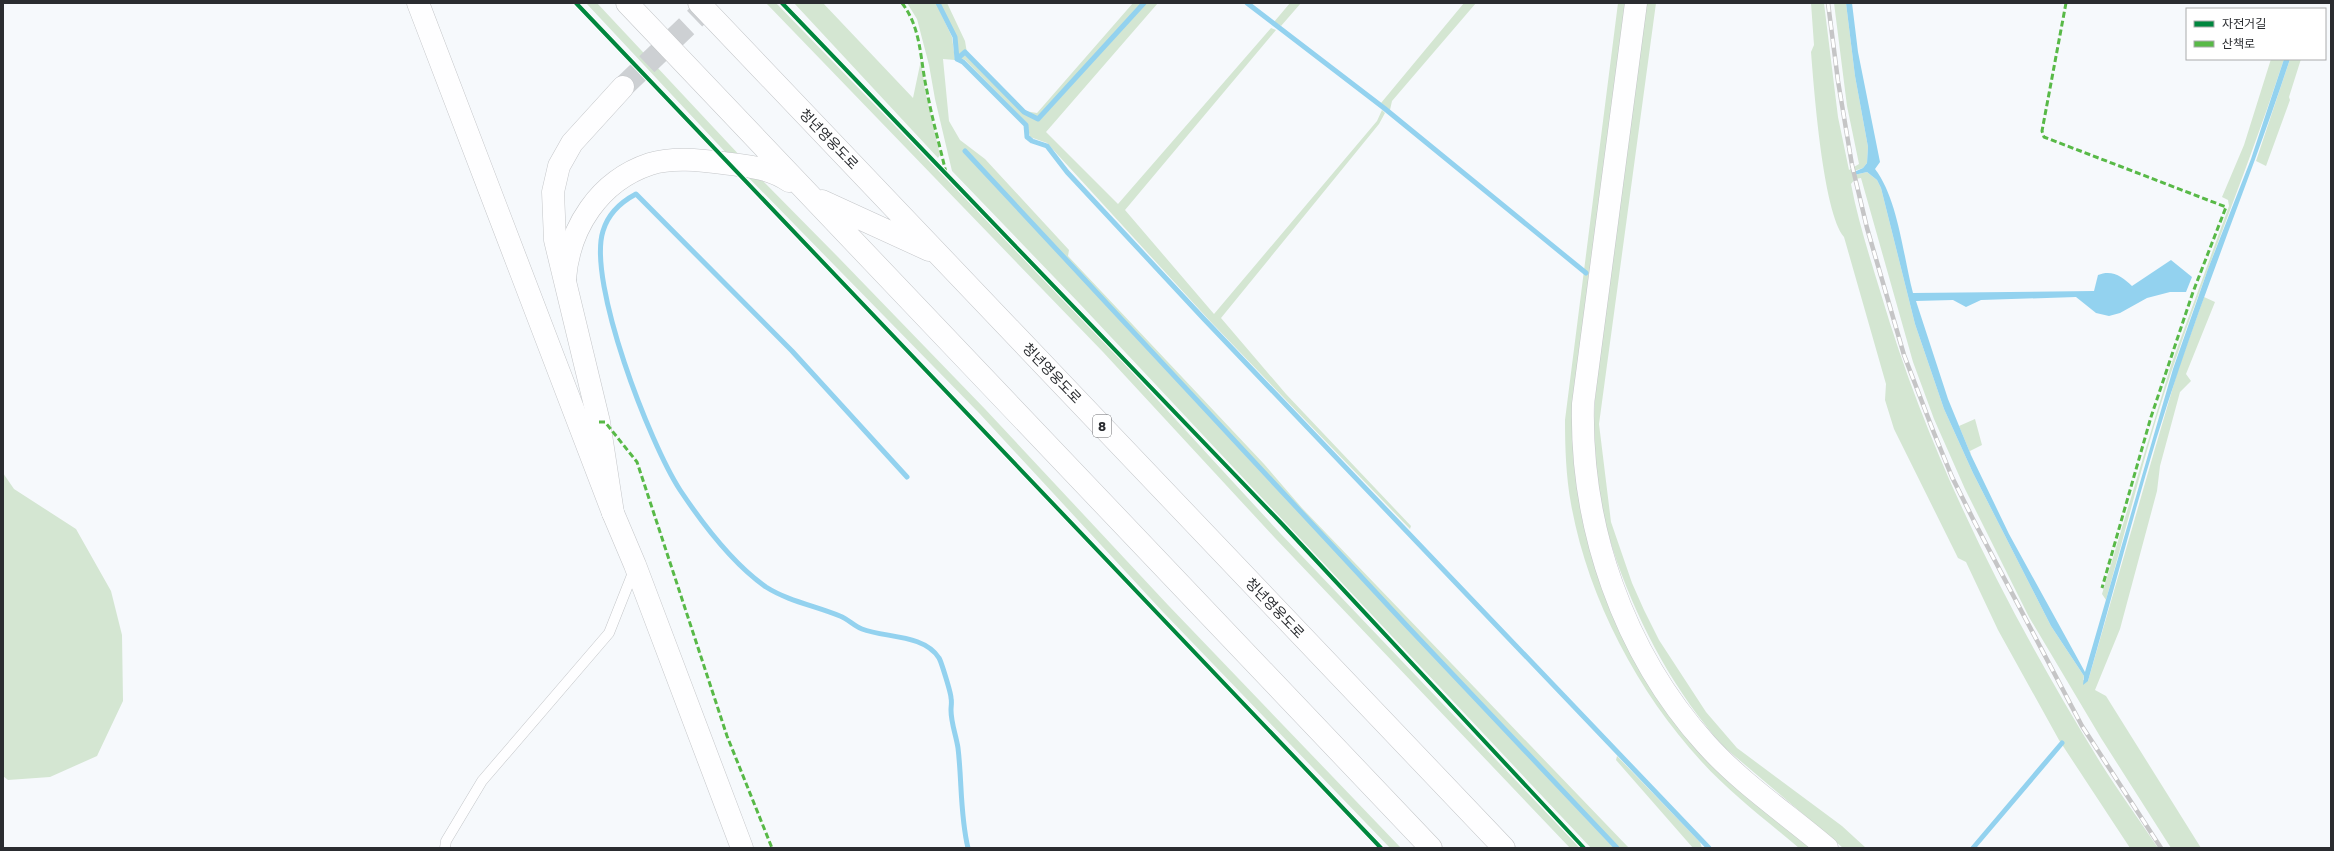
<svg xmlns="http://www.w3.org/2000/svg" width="2334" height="851" font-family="'Work Sans','Noto Sans KR',sans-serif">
<rect width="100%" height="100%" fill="#f6f9fc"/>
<path fill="#d4e6d2" d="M586,3H597L743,159L729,156Z
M766,3H776L1108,346L1280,533L1580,848H1570L1275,538L1103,352Z
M794,3H823L913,98L921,60L925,90L940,155L938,158Z
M907,3H936L952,37L955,60L943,59L949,121L960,140L985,159L1069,250L1068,256L1264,464L1302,508L1629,848H1591L1079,303L952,171L935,99L929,65L917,19Z
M940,3H947L948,5L965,41L967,53L964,50L958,56L956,36Z
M1133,3H1142L1038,117L1025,111L1037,113Z
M1146,3H1158L1046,132L1118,204L1271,28L1276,30L1125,210L1214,314L1377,121L1382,110L1385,113L1379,124L1221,318L1286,394L1411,526L1410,529L1209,320L1047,143L1030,137L1027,123L965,60L960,58L964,54L1023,113L1039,121Z
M1290,3H1301L1281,26L1274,22Z
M1464,3H1476L1392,101L1390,110L1381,103Z
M1618,3H1626L1579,495L1590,550L1636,657L1815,848H1799C1766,820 1730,793 1701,761C1637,691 1588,598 1571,504C1566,476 1565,448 1565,420Z
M1645,3H1656L1599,424L1611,522L1632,583L1644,610L1659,640L1706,712L1737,748L1842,826L1866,848H1843L1724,747C1676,694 1641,629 1617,562C1610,540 1602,517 1598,494C1587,416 1601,337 1611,260C1623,174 1634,89 1645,3Z
M1811,3H1824L1838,117L1849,170L1859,164L1847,106L1834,3H1846L1855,76L1868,147L1867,163L1863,168L1854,171V175L1867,172L1877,180L1881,188L1915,324L1944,409L1973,473L2051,626L2084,676L2083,680L2088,681L2154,452L2178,370L2204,297L2215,302L2186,374L2191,381L2180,392L2160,466L2157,491L2120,629L2095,690L2106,696L2201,848H2171L2101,738L2029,617L1965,489L1934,419L1913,362L1861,178L1855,179L1851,184C1858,221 1870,258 1881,294C1931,463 2009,613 2100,762C2118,791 2139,819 2158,848H2130L2059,740L1998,630L1966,562L1958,558L1894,429L1885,400L1886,384L1844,237C1823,212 1814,89 1811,52L1814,45Z
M2271,59H2284C2250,163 2208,264 2173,367C2147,443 2128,522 2106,600L2102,594L2171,365L2229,206L2228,200L2222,197L2244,145Z
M2290,59H2301L2289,97L2290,100L2266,166L2256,161Z
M745,174L763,181L838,257L985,409L1168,605L1401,848H1390L1162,611L980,414Z
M1975,419L1982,445L1970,451L1971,455L1959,426Z
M3,473L14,489L76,529L111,591L122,635L123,701L97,756L50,777L8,780L3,776Z
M1617,756L1700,842L1702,848H1693L1616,760Z"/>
<path fill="#93d2ef" d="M1846,3H1852L1858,52L1880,162L1875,169C1898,199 1903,255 1913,293L2094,291L2098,275C2112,269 2123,277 2132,286L2171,260L2192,277L2186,292H2170L2147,298L2120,313L2109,316L2096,313L2076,297L1981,300L1966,307L1953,300L1916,301L1948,399L1971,455L2009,534L2085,672L2173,369L2208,269L2251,159L2284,59H2290C2256,163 2214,265 2179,369C2144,471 2118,577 2088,681L2083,685L2084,676L2051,626L1973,473L1944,409L1915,324L1881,188L1877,180L1867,172L1854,175V172L1863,168L1867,163L1868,147L1855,76Z"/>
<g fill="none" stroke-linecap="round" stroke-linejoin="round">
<path stroke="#93d2ef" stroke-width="5" d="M938,3L955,37L957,59L963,62L1026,125L1027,137L1032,141L1047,146L1067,172L1203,318L1709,848
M1247,3L1384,108L1586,273
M957,59L965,52L1024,112L1038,119L1144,3
M965,151L1408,627L1617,848
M907,477L792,351L636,194C621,202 608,214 603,231C587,282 650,444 680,490C702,523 733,564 766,587C788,601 816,606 840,616C848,619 854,626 862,629C885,638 924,634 939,658C941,661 951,693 951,698C952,702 951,706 951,710C951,723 956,735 958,748C962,781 960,815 968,848
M1973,848L2062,743"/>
<path stroke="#cdd0d3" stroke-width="22" stroke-dasharray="22 11" stroke-linecap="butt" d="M623,87L711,3"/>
<g stroke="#c4c6c9" stroke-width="11">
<path id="service" d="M445,848L446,841L482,781L609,633L634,570"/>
</g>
<g stroke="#c4c6c9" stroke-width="23">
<path id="tertiary" d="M623,87L572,143L559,166L553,192L555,240L599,422L613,513L635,565L742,848"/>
</g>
<g stroke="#c4c6c9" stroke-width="23">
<path id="primary" d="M1636,3L1583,404C1580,526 1623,652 1706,744C1741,783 1787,814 1827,848"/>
</g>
<g stroke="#c4c6c9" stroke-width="23">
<path id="motorway" d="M418,3L613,513
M627,3L1431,848
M699,3L1504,848
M822,201L929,250
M565,279C569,228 599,181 650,164C672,157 700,160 723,163C747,166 768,167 789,181"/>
</g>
<use href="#service" stroke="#fefeff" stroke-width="10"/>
<use href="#tertiary" stroke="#fefeff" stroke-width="22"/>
<use href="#primary" stroke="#fefeff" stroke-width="22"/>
<use href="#motorway" stroke="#fefeff" stroke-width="22"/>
<g stroke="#c5c5c6" stroke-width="4.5">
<path id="rail" d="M1828,3L1838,81L1852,165L1867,228L1904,355L1934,433L1952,477L1974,521L2082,726L2161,848"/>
</g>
<use href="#rail" stroke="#fff" stroke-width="3" stroke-dasharray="9" stroke-linecap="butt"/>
<path stroke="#58b947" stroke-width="3" stroke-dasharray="6 3" stroke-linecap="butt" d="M902,3C922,29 920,61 927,91C932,119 940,146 946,173
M2066,3L2042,131L2044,137L2226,207L2193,292L2151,417L2102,588
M599,422H605L637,462L727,736L772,848"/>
<g stroke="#fff" stroke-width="6">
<path id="cycleway" d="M576,3L1381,848
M782,3L1283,525L1584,848"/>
</g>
<use href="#cycleway" stroke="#00873e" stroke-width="4"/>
</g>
<g text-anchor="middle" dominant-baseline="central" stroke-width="3.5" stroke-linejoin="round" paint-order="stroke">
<rect fill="#fff" stroke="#6a6b6e" stroke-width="1" x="1093" y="415" width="18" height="22" rx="3"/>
<g font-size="13" font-weight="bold" fill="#2a2c30">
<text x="1102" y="426">8</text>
</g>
<g font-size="14" fill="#2a2c30" stroke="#fff">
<text transform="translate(829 139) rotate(46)">청년영웅도로</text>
<text transform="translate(1052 373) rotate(46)">청년영웅도로</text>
<text transform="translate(1275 608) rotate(46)">청년영웅도로</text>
</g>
</g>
<rect width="2334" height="851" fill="none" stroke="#2a2c30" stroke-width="8"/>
<rect x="2186" y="8" width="140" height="52" fill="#ffffff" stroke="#aaabac"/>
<rect x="2194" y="21" width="20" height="6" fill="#00873e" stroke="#aaabac"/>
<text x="2222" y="28" font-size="12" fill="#2a2c30">자전거길</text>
<rect x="2194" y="41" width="20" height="6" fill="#58b947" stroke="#aaabac"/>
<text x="2222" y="48" font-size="12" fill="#2a2c30">산책로</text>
</svg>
